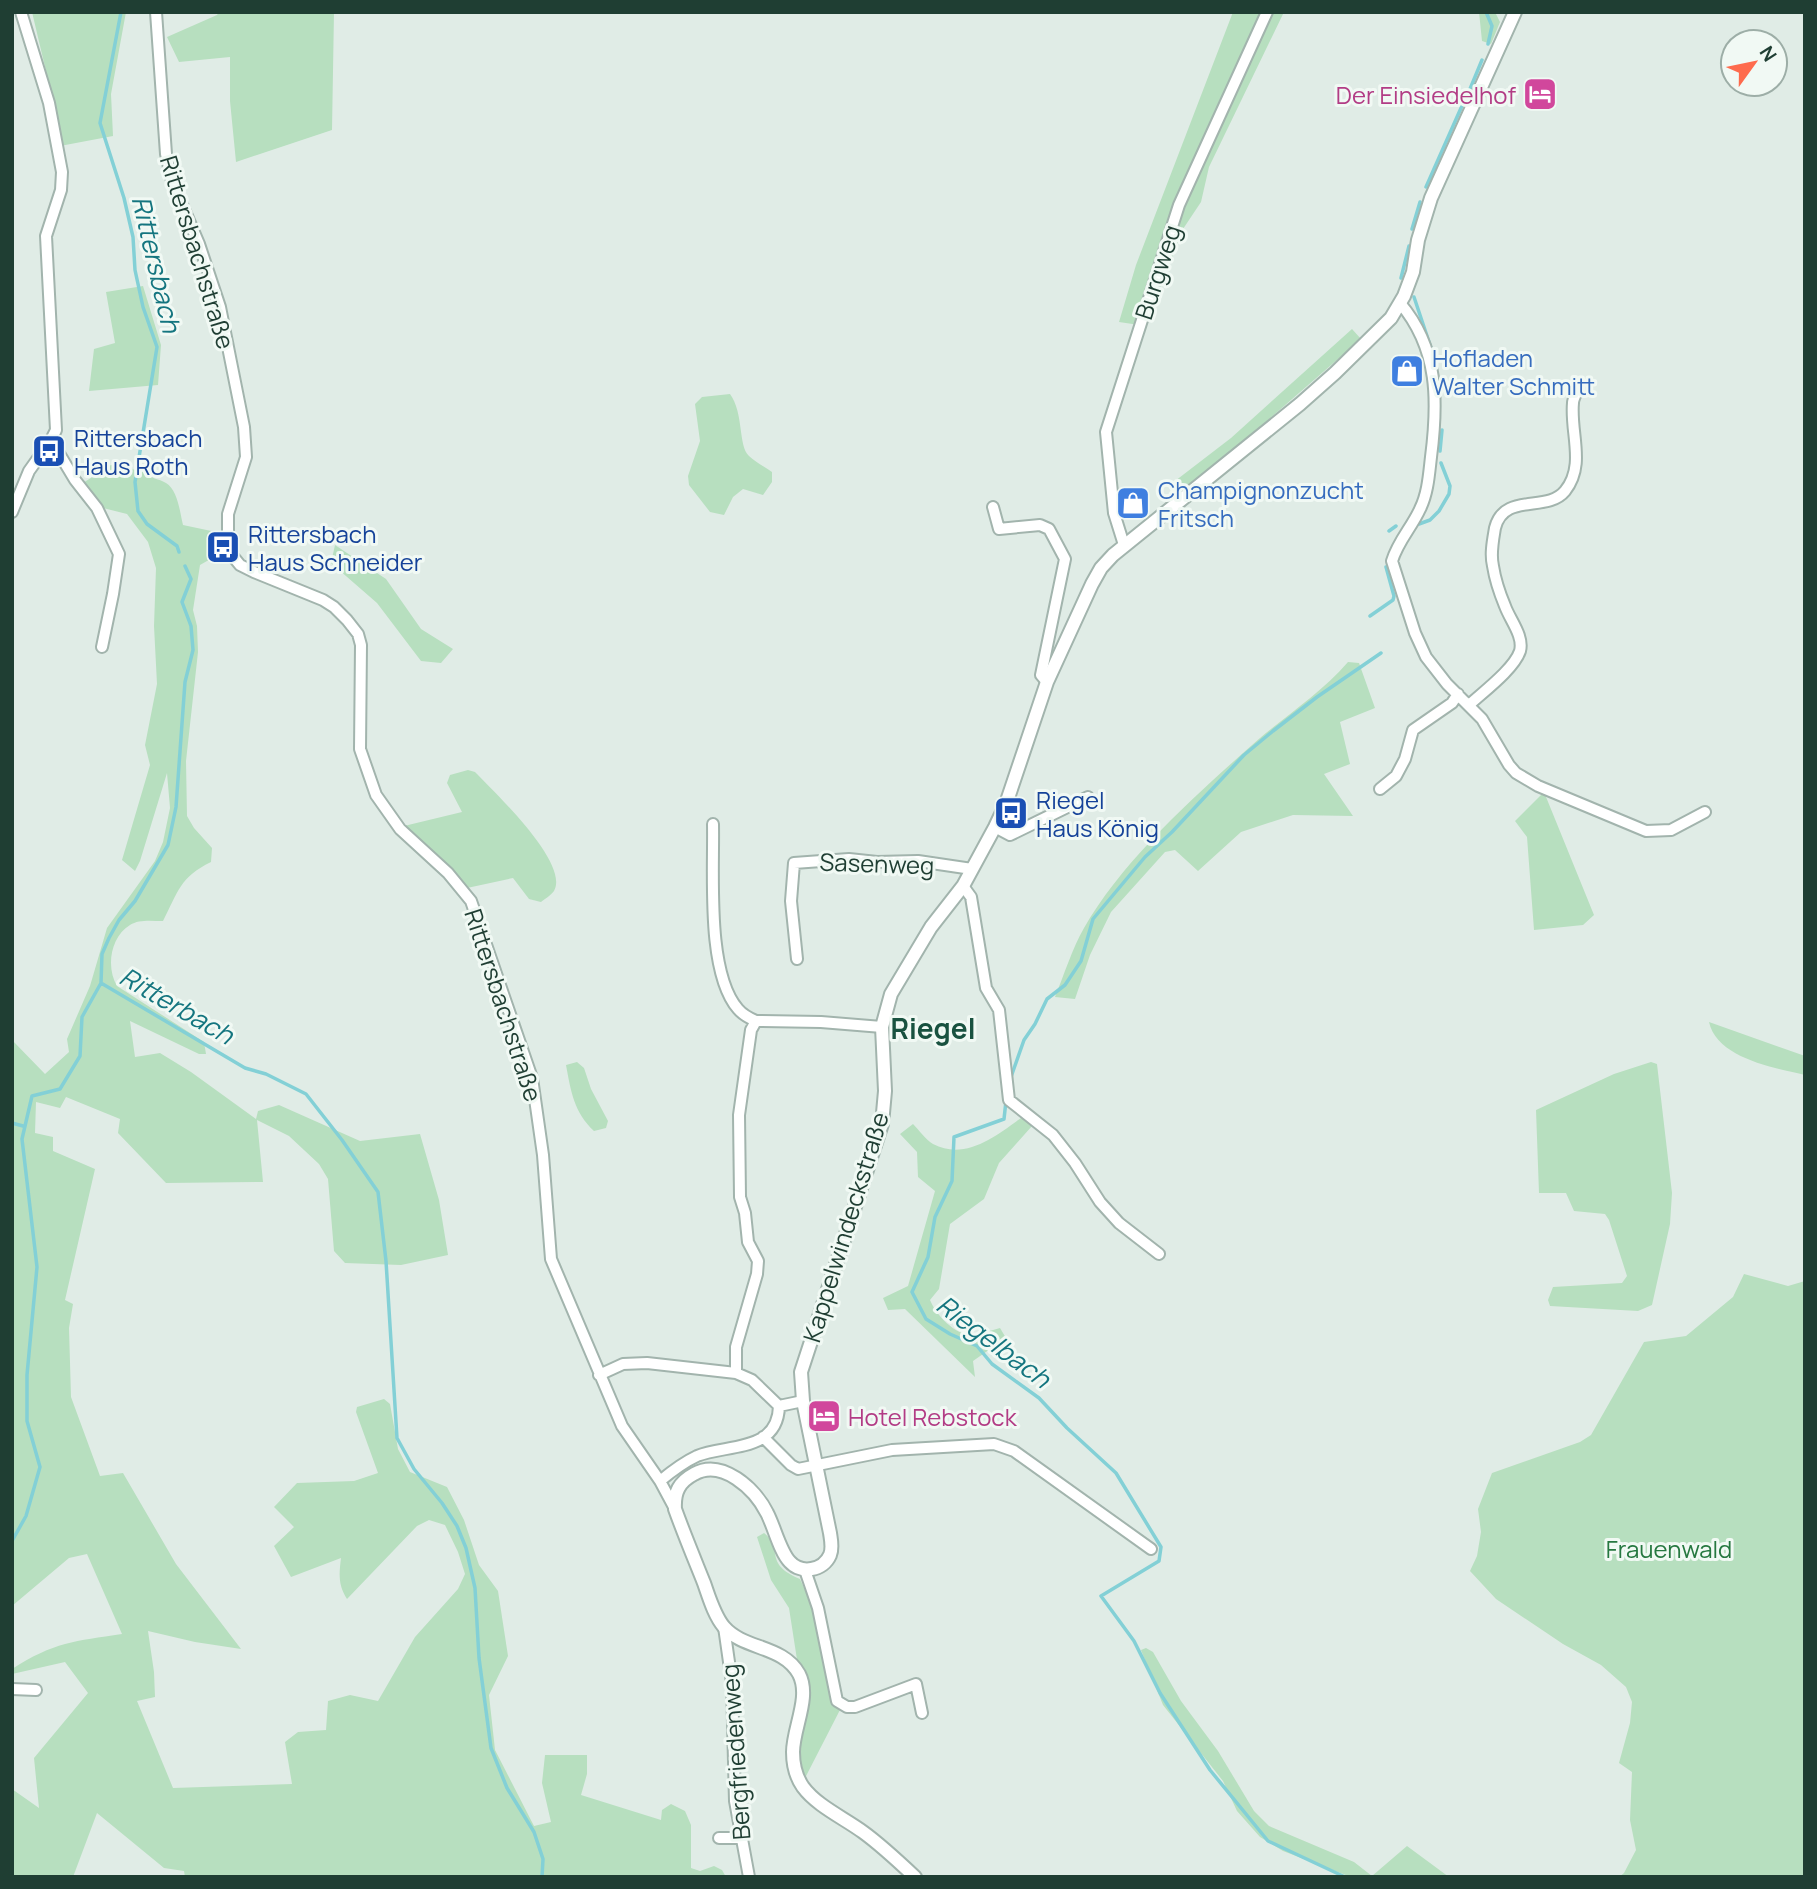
<svg xmlns="http://www.w3.org/2000/svg" width="1817" height="1889" font-family="Manrope,sans-serif">
<rect width="100%" height="100%" fill="#e0ece6"/>
<path fill="#b7dfbf" d="M32,12H126L111,94L113,136L60,146L50,88Z
M219,12H334L332,130L236,162L230,101V57L179,62L167,37L217,15Z
M1233,12H1284L1209,167L1201,202L1183,229L1146,326L1119,322L1136,265Z
M1479,12H1495L1500,22L1491,44L1482,41Z
M143,286L161,345L158,385L89,391L94,349L115,343L106,292Z
M1352,329L1361,339L1237,447L1181,490L1175,481L1231,438Z
M730,394C744,413 738,446 749,456C755,462 765,467 772,472V482L763,495L743,489L733,497L724,515L710,512L689,485L688,476L700,441L695,404L702,397Z
M111,465L147,472C152,480 158,478 166,483C178,490 180,513 183,525L216,532L221,553L200,565L193,610L197,626L198,652L186,761L187,816L194,828L212,848L211,862C180,877 178,892 163,921C152,921 139,919 130,925C110,937 106,968 117,986L204,1042L206,1054H199L130,1021L135,1057L160,1053L191,1072L256,1119L258,1111L279,1105L360,1141L420,1134L439,1200L448,1255L401,1265L345,1263L334,1251L328,1179L319,1164L289,1136L257,1120L263,1182L166,1183L118,1133L120,1119L66,1097L60,1108L36,1102L35,1133L53,1137V1151L95,1169L65,1300L73,1304L69,1328L71,1397L100,1476L123,1473L176,1564L241,1649L195,1642L148,1631L154,1672L155,1697L137,1701L173,1788L292,1784L285,1742L298,1732L326,1730L328,1701L350,1695L378,1701L415,1637L458,1589L465,1574L458,1552L445,1525L429,1520L417,1526L347,1599C338,1585 339,1574 341,1558L291,1577L274,1546L294,1527L274,1507L297,1483L354,1481L378,1473L356,1412L357,1407L384,1399L390,1404L398,1449L410,1472L447,1487L464,1520L479,1565L498,1591L508,1656L489,1695L495,1750L534,1826L551,1822L542,1783L545,1755H587V1774L581,1795L661,1820L662,1810L671,1804L685,1811L691,1825V1868L700,1871L714,1866L722,1870L726,1877H185L184,1871L164,1868L97,1813L73,1877H12V1789L39,1808L34,1758L88,1693L65,1662L12,1674V1669C54,1642 75,1641 122,1634L87,1554L69,1558L12,1606V1040L45,1074L69,1052L67,1039L90,986L107,928L155,861L163,842L170,808L167,773L140,861L135,871L122,860L150,765L145,745L157,684L154,626L156,568L148,542L127,514L103,508L83,483Z
M335,545L386,579L421,629L453,649L441,663L421,661L377,603L331,563Z
M1348,662L1359,663L1375,708L1340,722L1350,764L1324,774L1353,816L1293,815L1241,832L1198,871L1175,850L1165,852L1111,912L1090,955L1075,999L1055,997C1064,975 1072,949 1084,928C1124,858 1199,792 1260,738C1290,713 1323,691 1348,662Z
M468,770L475,772C493,791 570,863 554,891C551,895 545,899 541,902L529,899L513,878L467,888L404,826L462,812L447,783L450,775Z
M1544,792L1594,915L1583,925L1534,930L1527,837L1515,821Z
M1709,1022L1805,1056V1075C1774,1068 1717,1058 1709,1022Z
M577,1062L584,1068L591,1089L608,1121L606,1128L594,1131C574,1112 571,1092 566,1065Z
M1651,1062L1657,1064L1672,1193L1670,1224L1652,1305L1638,1311L1550,1306L1548,1300L1553,1287L1622,1283L1627,1276L1609,1220L1605,1214L1574,1211L1566,1193H1539L1536,1110L1614,1074Z
M1021,1118L1032,1126L999,1163L984,1199L950,1224L939,1289L930,1300C936,1315 955,1335 972,1335C981,1335 991,1330 1000,1328L1006,1338L973,1361L975,1377L905,1309L888,1310L883,1298L908,1286L935,1191L918,1177L917,1152L900,1134L913,1124C919,1130 926,1140 933,1144C965,1161 996,1136 1021,1118Z
M1744,1274L1788,1286L1805,1281V1877H1619L1624,1873L1636,1850L1630,1820L1632,1772L1619,1763L1630,1723L1632,1702L1626,1687L1601,1665L1563,1644L1496,1599L1470,1571L1477,1556L1481,1532L1478,1509L1492,1473L1580,1442L1591,1435L1644,1342L1686,1336L1733,1297Z
M764,1533C785,1549 762,1563 800,1579L814,1610L842,1706L804,1780L799,1762L798,1666L789,1608L771,1580L757,1537Z
M1146,1648L1153,1652L1181,1701L1218,1751L1254,1811L1269,1826L1354,1862L1372,1876L1407,1846L1449,1877H1351L1283,1851L1260,1837L1237,1811L1223,1781L1163,1705L1141,1650Z"/>
<g fill="none" stroke-linecap="round" stroke-linejoin="round">
<path stroke="#83d0d6" stroke-width="3.5" d="M121,12L100,123L124,198L133,237L135,270L143,307L157,347L135,482L138,511L147,524L177,546L179,552
M1486,12L1492,26L1488,44
M1470,89L1482,60
M1426,187L1465,99
M1412,229L1420,202
M1401,278L1409,246
M1414,297L1431,348
M1440,451L1442,430
M1419,524L1430,520L1439,511L1449,494L1450,486L1441,463
M1389,531L1396,526
M185,566L191,579L182,602L191,626L193,650L185,682L176,807L168,845L135,901L119,920L109,938L102,954L101,983L245,1068L266,1074L306,1094L342,1140L378,1192L386,1261L397,1438L414,1469L442,1503L457,1526L466,1548L475,1588L479,1658L491,1748L507,1788L534,1832L543,1859L542,1877
M1370,616L1393,600L1394,596L1386,567
M1011,1077L1024,1040L1035,1024L1047,999L1065,985L1081,961L1093,919L1145,857L1172,832L1244,755L1273,731L1317,697L1381,653
M1006,1101L1004,1119L954,1137L952,1181L935,1217L928,1257L912,1292L926,1319L950,1334L977,1346L992,1364L1039,1398L1067,1428L1116,1473L1161,1547L1159,1561L1101,1596L1134,1641L1160,1693L1210,1770L1268,1841L1345,1877
M12,1123L23,1126
M12,1541L26,1516L40,1467L27,1421V1375L37,1267L22,1139L32,1096L60,1089L80,1056L82,1017L101,983"/>
<g stroke="#a2b4ad" stroke-width="14">
<path id="minor" d="M156,12L166,154L172,181L199,244L220,307L244,427L246,457L228,514V543L231,554L240,565L254,572L323,600L334,607L347,620L358,634L361,645L360,749L376,795L400,829L448,873L471,901L532,1078L543,1155L551,1259L622,1426L660,1481L675,1509
M1400,303C1439,349 1438,402 1431,457C1429,474 1428,493 1420,509C1412,527 1398,541 1392,561L1415,633L1426,657L1447,684L1482,719L1509,765L1516,773L1538,786L1646,831L1671,830L1705,812
M51,440L75,480L97,508L119,554L113,594L102,647
M993,507L999,529L1040,525L1049,529L1065,559L1041,675L1047,682
M12,512L29,471L51,440L56,430L46,236L61,190L62,172L49,103L21,12
M1124,545L1114,513L1106,432L1179,205L1267,12
M1469,705C1483,692 1514,669 1520,651C1524,636 1510,620 1505,606C1500,594 1495,579 1493,566C1490,554 1493,540 1495,528C1504,492 1547,513 1565,491C1586,465 1570,433 1573,403C1573,398 1577,393 1578,389
M1380,789L1396,776L1405,759L1413,730L1452,703L1458,694
M713,824C714,873 706,972 738,1009C743,1015 749,1018 756,1021
M995,827L1010,835L1088,797
M963,886L971,897L986,988L999,1010L1009,1100L1053,1135L1075,1163L1100,1202L1119,1223L1159,1254
M797,959L791,901L794,863L849,859L877,862L918,861L972,869
M736,1373V1347L757,1274L758,1261L748,1242L745,1213L740,1197L739,1115L751,1030L756,1021L821,1022L882,1027
M599,1375L623,1364L647,1363L736,1373L752,1380L779,1406L803,1401
M763,1437L791,1465L798,1469L892,1450L994,1444L1014,1451L1151,1549
M660,1481C672,1471 682,1463 697,1456C726,1444 778,1453 779,1406
M805,1570L818,1608L837,1701L847,1707H855L916,1684L922,1713
M724,1627L732,1683L735,1801L749,1877
M12,1689L36,1690
M719,1838H741"/>
</g>
<g stroke="#a2b4ad" stroke-width="16">
<path id="tertiary" d="M915,1877C898,1861 881,1845 863,1832C844,1818 817,1806 803,1787C796,1777 793,1764 793,1752C793,1728 811,1697 799,1674C783,1645 744,1650 724,1627C714,1615 709,1597 704,1583C694,1558 684,1534 675,1509C674,1492 679,1482 694,1474C722,1458 755,1489 767,1513C774,1526 780,1552 790,1562C801,1574 823,1571 830,1555C833,1548 831,1540 830,1533L803,1401L801,1372L882,1124L885,1091L882,1027L891,994L931,927L963,886L995,827L1006,804L1047,682L1092,584L1101,568L1113,555L1300,404L1335,373L1391,318L1404,296L1413,272L1418,240L1431,198L1515,12"/>
</g>
<use href="#minor" stroke="#fff" stroke-width="10"/>
<use href="#tertiary" stroke="#fff" stroke-width="12"/>
</g>
<defs>
<g id="hotel-square" transform="scale(1.75)"><rect x="-9" y="-9" width="18" height="18" rx="4" fill="#d1479c" stroke="#f1f9f4"/><path d="M-6-4.5h1.5V1H6V5H4.5V3h-9V5H-6ZM-4 0a1.8 1.8 0 1 1 3.6 0ZM.5 0V-2.5h3Q6-2.5 6 0Z" fill="#fff"/></g>
<g id="shop-square" transform="scale(1.75)"><rect x="-9" y="-9" width="18" height="18" rx="4" fill="#3f7fe0" stroke="#f1f9f4"/><path d="M-5-2.5h2.3a2.7 3.5 0 0 1 5.4 0H5L5.5 6h-11ZM-1.5-2.5h3a1.5 2.3 0 0 0-3 0Z" fill="#fff"/></g>
<g id="bus-square" transform="scale(1.75)"><rect x="-9" y="-9" width="18" height="18" rx="4" fill="#1a4fb4" stroke="#f1f9f4"/><path d="M-5-6H5V4H4V6H2V4H-2V6H-4V4H-5ZM-3.5-4V0h7V-4ZM-3.5 1.2v1.5H-2V1.2ZM2 1.2v1.5H3.5V1.2Z" fill="#fff"/></g>
</defs>
<g fill-rule="evenodd">
<use href="#hotel-square" x="1540" y="94"/>
<use href="#shop-square" x="1407" y="371"/>
<use href="#bus-square" x="49" y="451"/>
<use href="#shop-square" x="1133" y="503"/>
<use href="#bus-square" x="223" y="547"/>
<use href="#bus-square" x="1011" y="813"/>
<use href="#hotel-square" x="824" y="1416"/>
</g>
<g text-anchor="middle" dominant-baseline="central" stroke-width="6" stroke-linejoin="round" paint-order="stroke">
<g font-size="24" fill="#b23c85" stroke="#f1f9f4" text-anchor="end">
<text x="1516" y="94">Der Einsiedelhof</text>
<text x="848" y="1416" text-anchor="start">Hotel Rebstock</text>
</g>
<g font-size="24" fill="#1f3e33" stroke="#f1f9f4">
<text transform="translate(198 252) rotate(73)">Rittersbachstraße</text>
<text transform="translate(1157 272) rotate(-72)">Burgweg</text>
<text transform="translate(877 863) rotate(2)">Sasenweg</text>
<text transform="translate(504 1005) rotate(72)">Rittersbachstraße</text>
<text transform="translate(845 1227) rotate(-73)">Kappelwindeckstraße</text>
<text transform="translate(735 1752) rotate(-94)">Bergfriedenweg</text>
</g>
<g font-size="24" fill="#366cbe" stroke="#f1f9f4" text-anchor="start">
<text x="1432" y="357">Hofladen<tspan x="1432" dy="28">Walter Schmitt</tspan></text>
<text x="1158" y="489">Champignonzucht<tspan x="1158" dy="28">Fritsch</tspan></text>
</g>
<g font-size="24" fill="#164399" stroke="#f1f9f4" text-anchor="start">
<text x="74" y="437">Rittersbach<tspan x="74" dy="28">Haus Roth</tspan></text>
<text x="248" y="533">Rittersbach<tspan x="248" dy="28">Haus Schneider</tspan></text>
<text x="1036" y="799">Riegel<tspan x="1036" dy="28">Haus König</tspan></text>
</g>
<g font-size="24" fill="#267840" stroke="#f1f9f4">
<text x="1669" y="1548">Frauenwald</text>
</g>
<g font-size="26" font-style="italic" fill="#14757f" stroke="#f1f9f4">
<text transform="translate(157 264) rotate(77)">Rittersbach</text>
<text transform="translate(177 1005) rotate(30)">Ritterbach</text>
<text transform="translate(994 1341) rotate(37)">Riegelbach</text>
</g>
<g font-size="28" font-weight="bold" fill="#195240" stroke="#f1f9f4">
<text x="933" y="1028">Riegel</text>
</g>
</g>
<rect width="1817" height="1889" fill="none" stroke="#1f3e33" stroke-width="28"/>
<g transform="translate(1754 63) rotate(57)"><circle r="33" fill="#f1f9f4" stroke="#9daea7" stroke-width="2"/>
<path d="M0-5L12 26L0 18L-12 26Z" fill="#fe6b4d"/>
<text y="-10" font-size="19" font-weight="bold" text-anchor="middle" fill="#1f3e33">N</text>
</g>
</svg>
